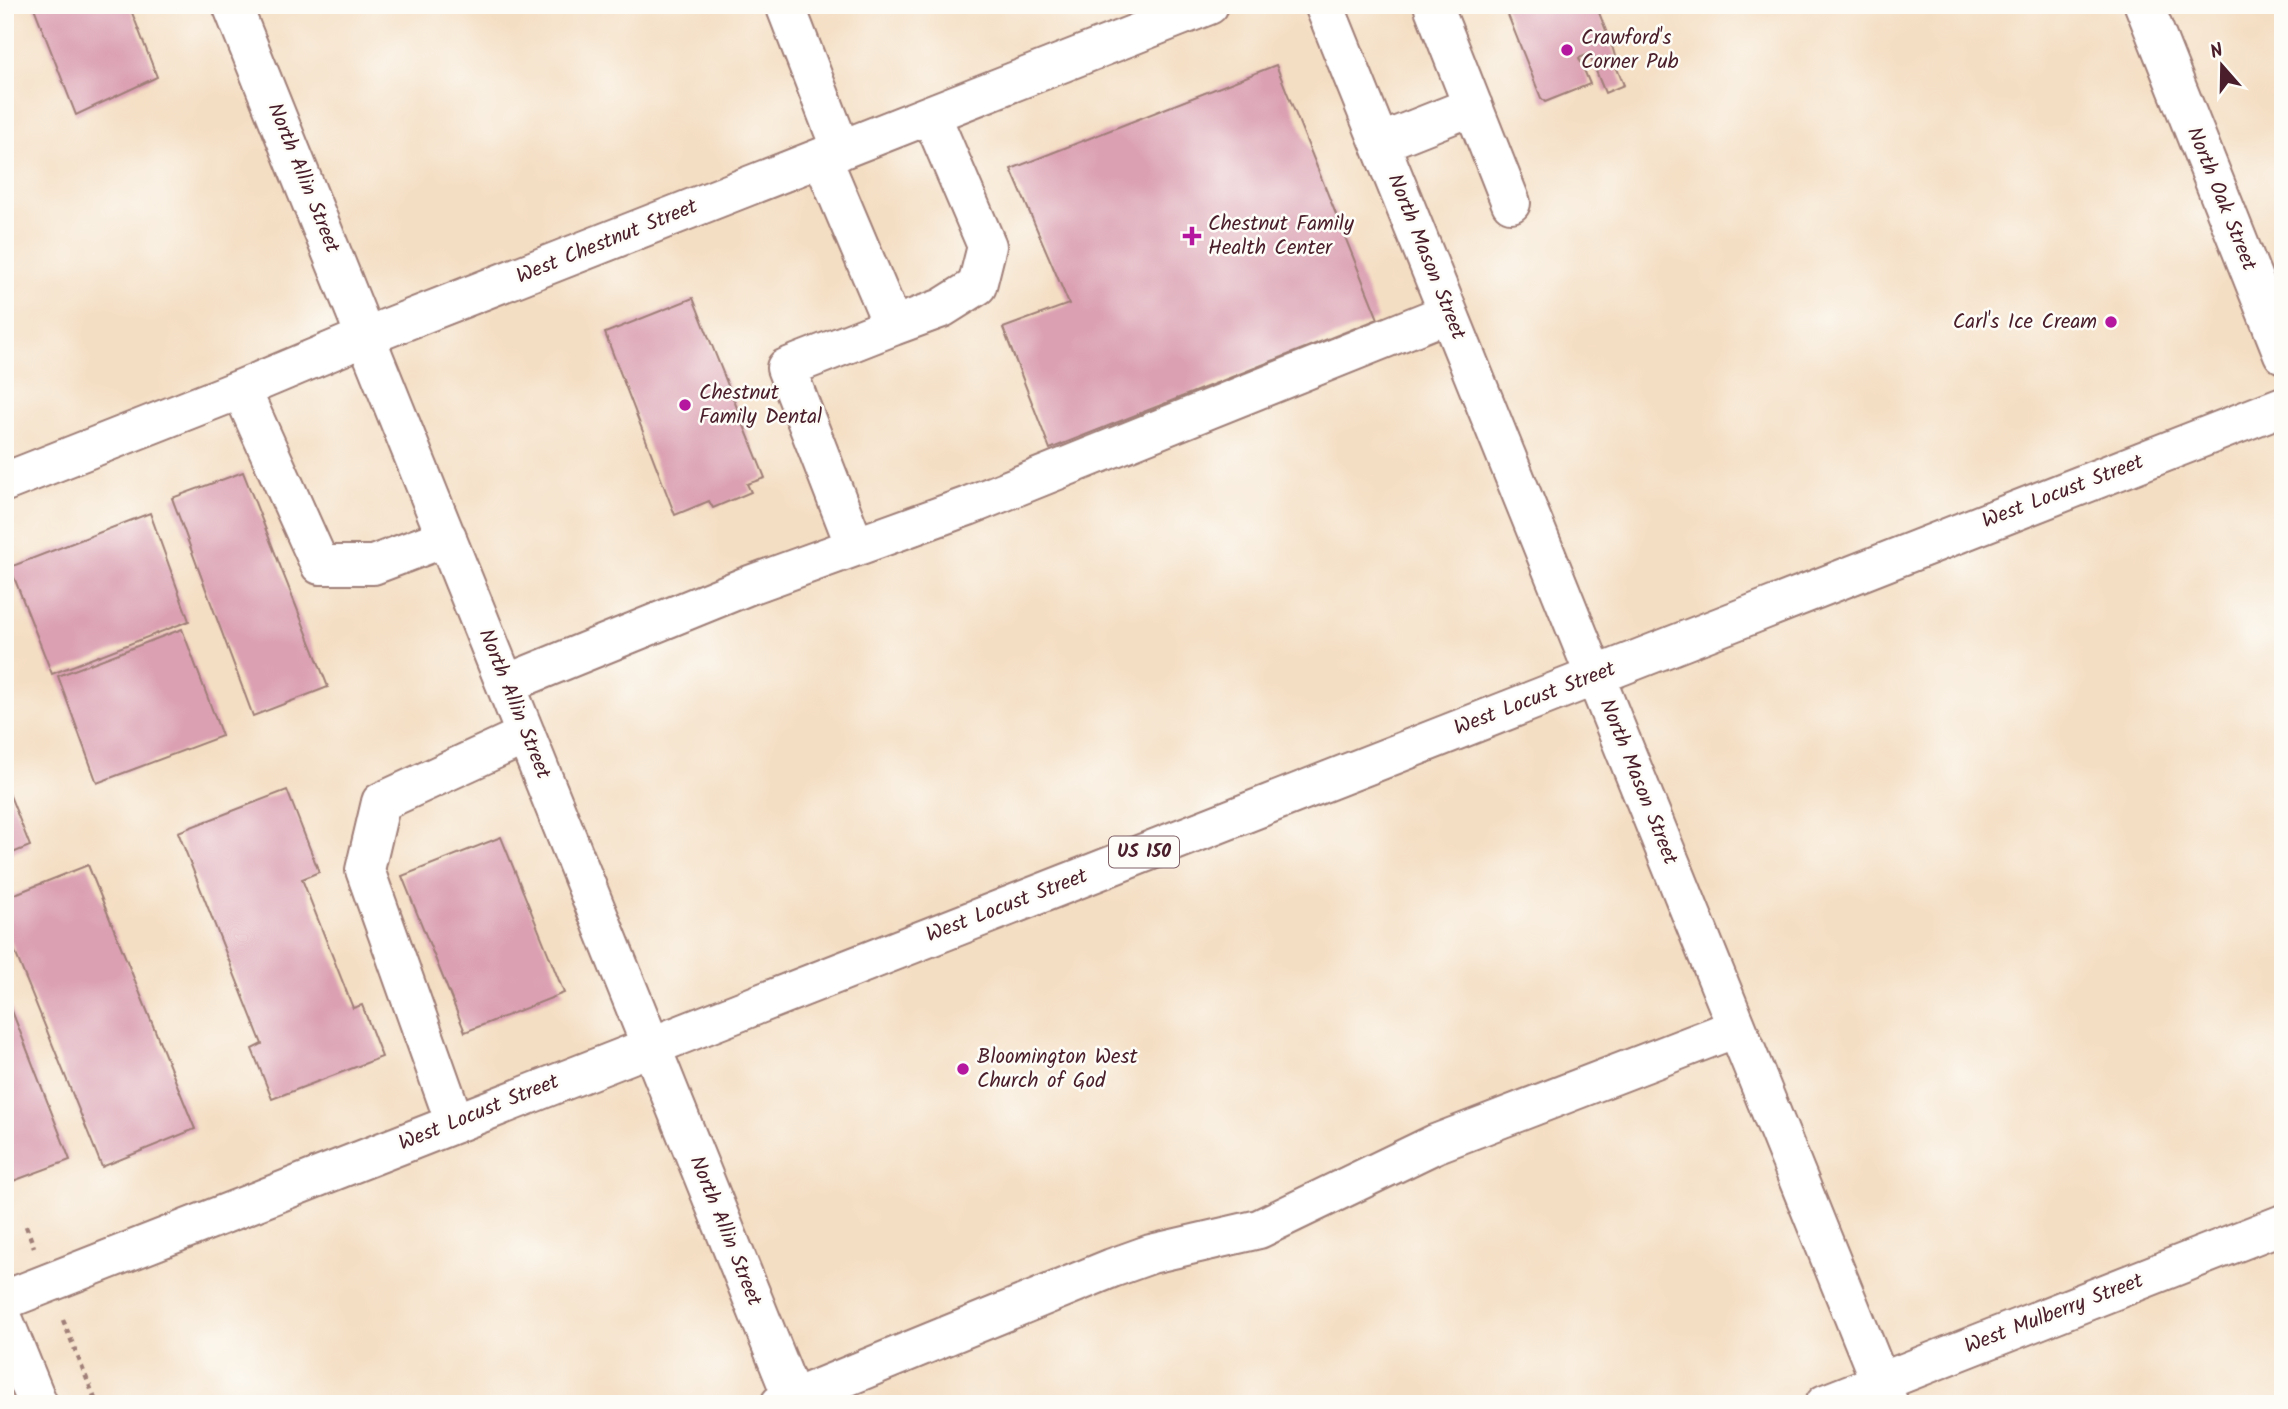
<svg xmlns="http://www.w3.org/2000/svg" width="2288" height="1409" font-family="Kalam,sans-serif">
<rect width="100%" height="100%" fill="#fdfcf7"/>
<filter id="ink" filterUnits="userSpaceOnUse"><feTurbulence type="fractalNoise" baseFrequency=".0143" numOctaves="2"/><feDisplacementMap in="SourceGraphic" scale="14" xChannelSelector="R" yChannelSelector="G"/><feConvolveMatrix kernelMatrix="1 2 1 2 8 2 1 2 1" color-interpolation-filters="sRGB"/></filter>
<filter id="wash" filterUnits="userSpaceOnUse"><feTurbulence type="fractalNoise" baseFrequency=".00686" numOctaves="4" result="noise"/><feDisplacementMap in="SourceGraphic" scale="28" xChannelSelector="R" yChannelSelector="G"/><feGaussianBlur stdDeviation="1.57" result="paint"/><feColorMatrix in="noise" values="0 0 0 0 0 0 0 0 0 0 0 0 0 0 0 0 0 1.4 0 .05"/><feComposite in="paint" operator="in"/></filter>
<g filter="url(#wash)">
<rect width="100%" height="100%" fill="#f4dec3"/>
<g id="blocks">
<path fill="#dba1b3" d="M33,5H129L157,77L76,115Z
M1504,5H1596L1612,46L1617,63L1615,64L1624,85L1605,93L1589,54L1579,58L1590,84L1545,102L1541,98Z
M1276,65L1378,319L1050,449L1003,328L1069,304L1011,169Z
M693,298L765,478L747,484L751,492L713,508L709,501L675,515L605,333Z
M243,472L328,687L253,716L172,498Z
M150,513L189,621L52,674L10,567Z
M182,629L222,736L97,783L58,676Z
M5,783L30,846L5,856Z
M287,790L319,872L302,879L353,1008L362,1005L382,1057L272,1099L252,1049L262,1044L178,832Z
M501,837L564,993L465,1032L402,876Z
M88,865L195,1129L102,1167L5,927V898Z
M5,993L70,1160L5,1184Z"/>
</g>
</g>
<g filter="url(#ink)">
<use href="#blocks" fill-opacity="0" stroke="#9f7e77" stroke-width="2"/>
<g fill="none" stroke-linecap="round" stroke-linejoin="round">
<g stroke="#9f7e77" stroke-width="42">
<path id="minor" d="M232,5L795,1404
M785,5L841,150
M1324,5L1889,1404
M2144,5L2283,354
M1434,8L1511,203
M1380,143L1473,106
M822,158L893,326L942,308L977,286L987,246L931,115
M241,389L320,565H373L447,537
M5,482L241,389L367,336L1209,5
M855,546L786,368L893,326
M506,684L747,586L968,506L1448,313
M455,1123L365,870L381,802L526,735
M5,1323L38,1404
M780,1404L1112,1268L1151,1254L1259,1229L1435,1144L1736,1028
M1825,1404L2283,1224"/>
</g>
<g stroke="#9f7e77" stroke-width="42">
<path id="major" d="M5,1300L2283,406"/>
</g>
<path stroke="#9f7e77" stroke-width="4.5" stroke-dasharray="5 5" stroke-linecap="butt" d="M26,1226L34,1247
M63,1320L97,1404"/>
<use href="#minor" stroke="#fff" stroke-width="38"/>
<use href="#major" stroke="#fff" stroke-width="38"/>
</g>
</g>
<g fill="#b5179e" stroke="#fdfcf7" stroke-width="2.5">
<circle cx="1567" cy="50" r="7"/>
<path d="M1188.5 225.5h7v7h7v7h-7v7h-7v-7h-7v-7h7z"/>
<circle cx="2111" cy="322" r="7"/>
<circle cx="685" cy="405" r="7"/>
<circle cx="963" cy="1069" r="7"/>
</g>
<g text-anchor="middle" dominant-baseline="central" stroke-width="5" stroke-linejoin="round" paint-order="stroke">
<rect fill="#fdfcf7" stroke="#806168" stroke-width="2" x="1109" y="836.5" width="70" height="31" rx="5"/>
<g font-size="19" font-weight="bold" fill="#4a1f2b">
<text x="1144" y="852">US 150</text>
</g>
<g font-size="21" fill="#4a1f2b" stroke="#fdfcf7" text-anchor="start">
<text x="1581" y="38">Crawford's<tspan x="1581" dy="24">Corner Pub</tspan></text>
<text x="1208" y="224">Chestnut Family<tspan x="1208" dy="24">Health Center</tspan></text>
<text x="2097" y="322" text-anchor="end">Carl's Ice Cream</text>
<text x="699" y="393">Chestnut<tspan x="699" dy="24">Family Dental</tspan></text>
<text x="977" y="1057">Bloomington West<tspan x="977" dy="24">Church of God</tspan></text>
</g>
<g font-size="21" fill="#4a1f2b" stroke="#fdfcf7">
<text transform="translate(303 178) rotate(68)">North Allin Street</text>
<text transform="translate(2221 199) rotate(68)">North Oak Street</text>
<text transform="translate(607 242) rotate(-22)">West Chestnut Street</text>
<text transform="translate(1426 257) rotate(68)">North Mason Street</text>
<text transform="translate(2063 492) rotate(-21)">West Locust Street</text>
<text transform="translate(1535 699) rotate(-21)">West Locust Street</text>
<text transform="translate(514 704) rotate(68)">North Allin Street</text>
<text transform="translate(1638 782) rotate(68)">North Mason Street</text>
<text transform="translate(1007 906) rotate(-21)">West Locust Street</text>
<text transform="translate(479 1113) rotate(-22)">West Locust Street</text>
<text transform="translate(725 1231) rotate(68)">North Allin Street</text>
<text transform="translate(2054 1314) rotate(-21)">West Mulberry Street</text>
</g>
</g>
<rect width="2288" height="1409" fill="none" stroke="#fdfcf7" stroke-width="28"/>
<g transform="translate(2222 66) rotate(340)" stroke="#fdfcf7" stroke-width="5" paint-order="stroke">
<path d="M0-5L12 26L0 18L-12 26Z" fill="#4a1f2b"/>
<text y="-10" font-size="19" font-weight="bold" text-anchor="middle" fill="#4a1f2b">N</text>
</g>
</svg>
